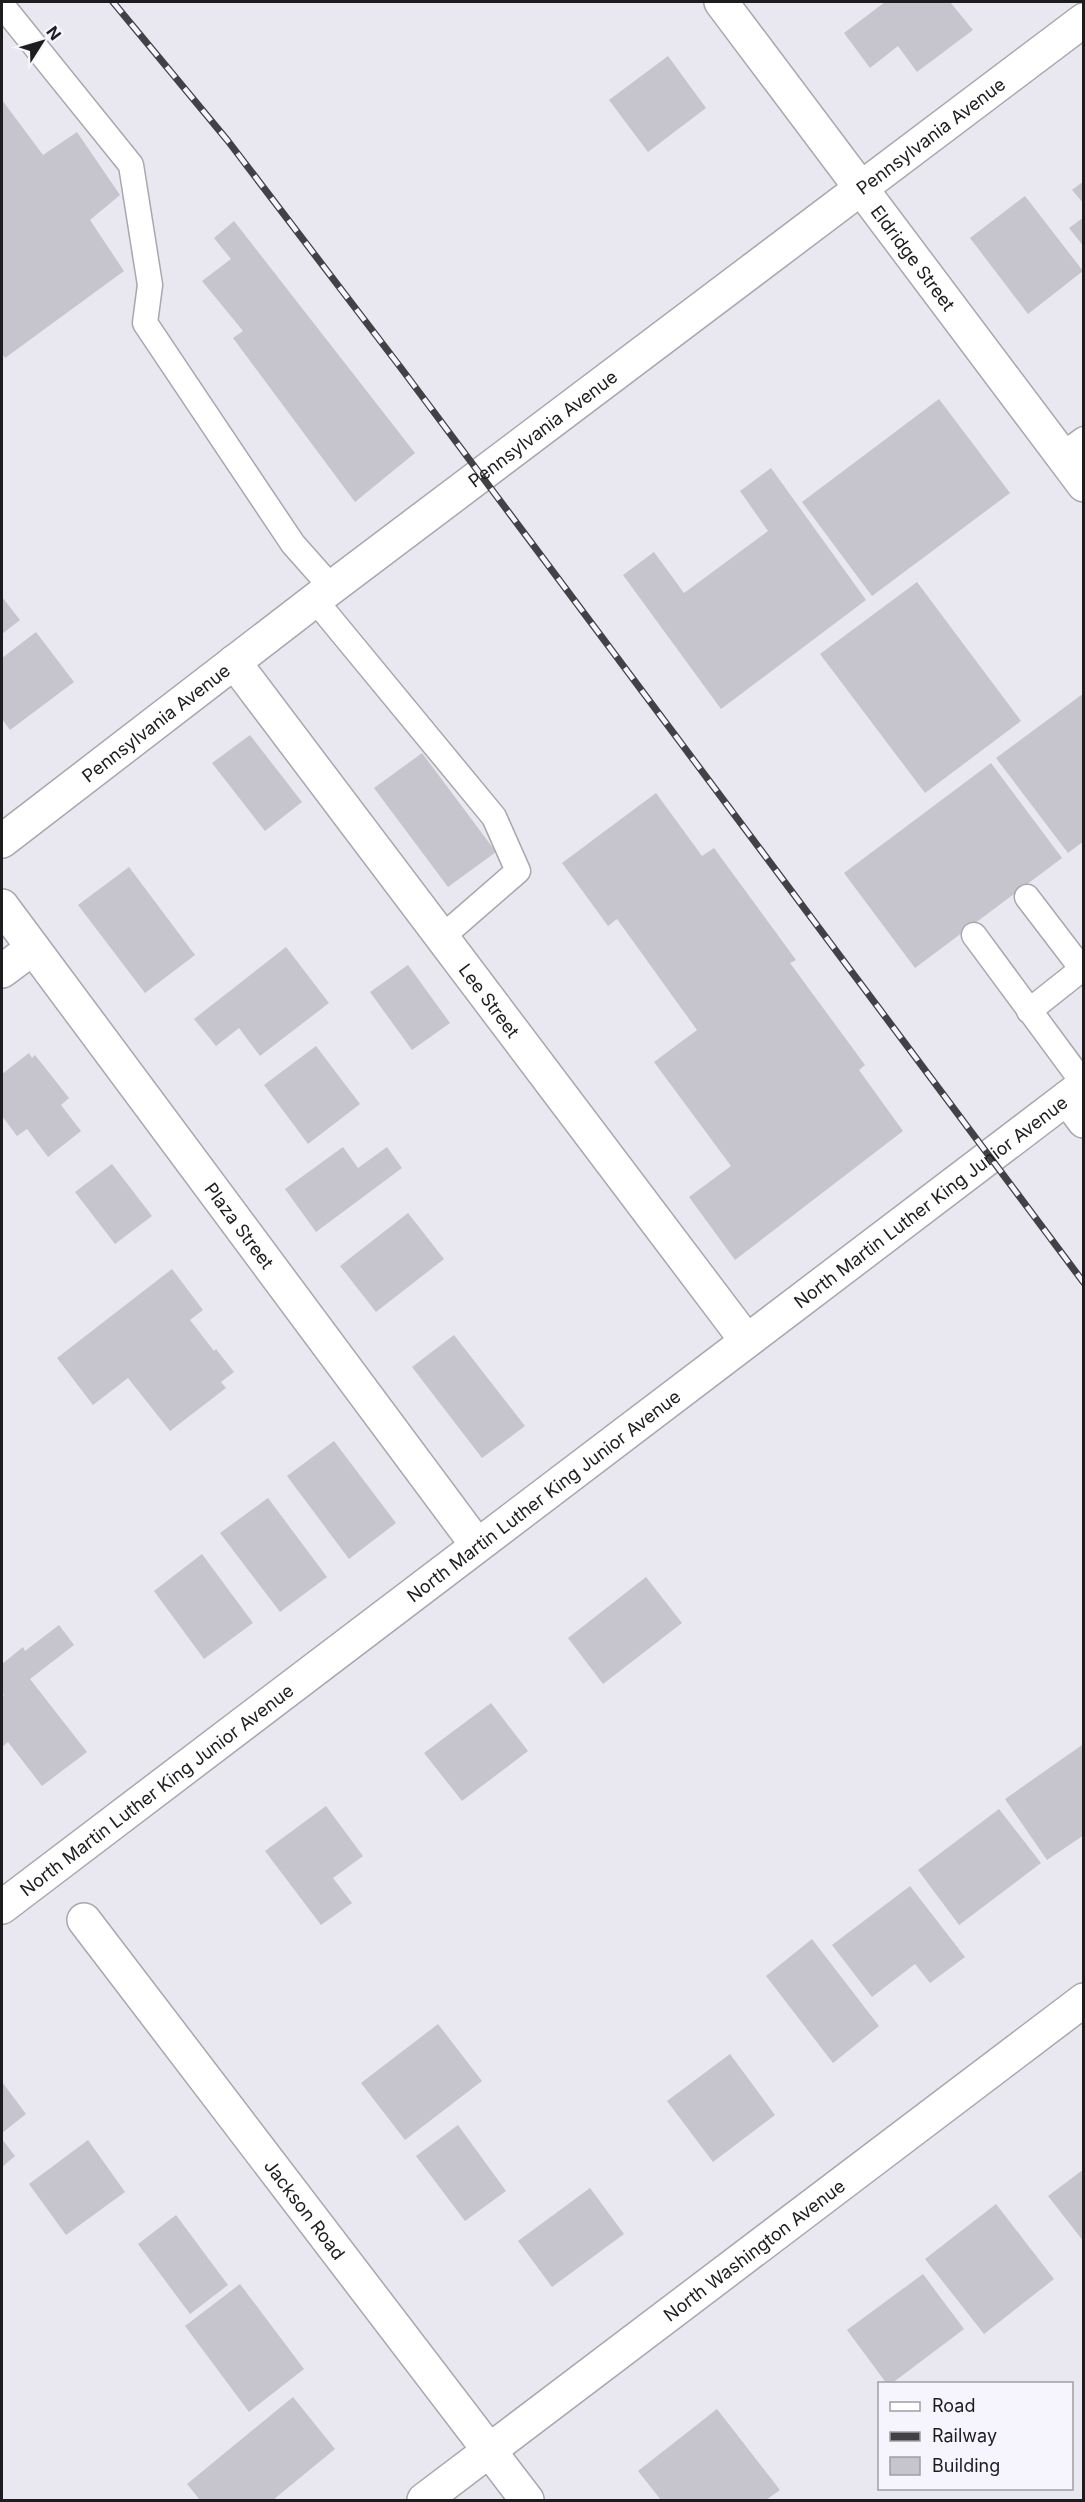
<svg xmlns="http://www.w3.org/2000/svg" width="1085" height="2502" font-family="Inter,sans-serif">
<rect width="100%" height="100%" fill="#e9e7f0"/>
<path fill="#c6c4cd" d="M885,2H950L973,30L917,72L898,46L870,68L844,33Z
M668,56L706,108L648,152L609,100Z
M2,100L43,155L77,132L120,195L90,220L124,271L5,358L2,354Z
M1084,181V204L1072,190Z
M1025,196L1083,271L1028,314L970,238Z
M1084,217V247L1069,228Z
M234,221L415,453L355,502L233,338L243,331L202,281L231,259L214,238Z
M939,399L1010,493L872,596L802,502Z
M771,468L866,600L721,709L623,575L654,552L684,593L768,531L740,491Z
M917,582L1021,721L925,793L820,654Z
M2,597L20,620L2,634Z
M36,632L74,682L10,730L2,719V658Z
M1084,693V841L1068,853L996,758Z
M250,735L302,802L265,831L212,763Z
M422,753L496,852L448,887L374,788Z
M991,763L1062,858L915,968L844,873Z
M656,793L702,856L714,848L796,960L790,963L865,1065L859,1070L903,1131L735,1260L689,1197L731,1166L654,1062L697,1030L617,919L608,926L562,863Z
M129,867L195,955L145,993L78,905Z
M286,947L329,1003L260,1056L239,1028L216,1046L194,1019Z
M408,965L450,1023L412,1050L370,992Z
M316,1046L360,1104L308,1144L264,1085Z
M29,1053L32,1058L35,1055L69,1098L61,1105L81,1131L48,1157L27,1129L17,1136L2,1116V1074Z
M343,1147L358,1168L387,1147L402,1168L316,1232L285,1189Z
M112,1164L152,1216L115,1244L75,1192Z
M408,1213L444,1259L376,1312L340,1266Z
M172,1269L203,1310L190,1320L214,1351L216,1349L234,1372L221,1382L226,1388L170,1431L128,1378L93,1405L57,1358Z
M454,1335L525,1426L482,1458L412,1367Z
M334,1441L396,1523L349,1559L287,1476Z
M268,1498L327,1577L280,1612L220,1533Z
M202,1554L253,1623L204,1659L154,1591Z
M646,1577L682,1623L603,1684L568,1638Z
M59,1625L74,1645L30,1679L87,1752L42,1786L8,1742L2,1747V1697L4,1695L2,1692V1664L23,1647L25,1651Z
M491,1703L528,1751L462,1801L424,1753Z
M1082,1745L1084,1835L1047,1860L1005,1799Z
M326,1806L363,1856L333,1878L352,1903L321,1925L265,1851Z
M999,1809L1041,1863L959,1925L918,1870Z
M910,1886L965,1957L930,1983L915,1964L872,1997L832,1945Z
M812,1939L879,2026L833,2063L766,1976Z
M438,2024L482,2081L405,2140L361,2083Z
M730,2054L775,2115L713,2162L667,2101Z
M2,2082L26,2114L2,2133Z
M458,2125L506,2191L465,2221L416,2156Z
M2,2139L15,2156L2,2167Z
M88,2140L125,2192L66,2235L29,2184Z
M1084,2169V2242L1048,2196Z
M590,2188L624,2234L552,2287L518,2241Z
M996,2204L1054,2279L984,2334L925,2259Z
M176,2215L228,2285L190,2314L138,2244Z
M923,2274L964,2329L891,2384H887L847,2330Z
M240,2284L304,2369L249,2412L185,2326Z
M293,2397L335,2449L273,2500H200L187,2484Z
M717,2409L780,2490L766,2500H661L638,2471Z"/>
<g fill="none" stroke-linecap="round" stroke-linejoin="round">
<g stroke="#a8a7af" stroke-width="27">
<path id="lane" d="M2,5L131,165L150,285L145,323L293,544L332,588
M1062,455L1084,439
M315,600L494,817L518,871L442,937
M1027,897L1082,969L1029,1011
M974,935L1084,1084"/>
</g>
<g stroke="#a8a7af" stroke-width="36">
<g id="street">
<path id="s1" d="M721,2L1084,485"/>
<path id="s2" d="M234,662L746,1340"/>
<path id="s3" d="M2,841L315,600L1084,20"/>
<path id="s4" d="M2,906L477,1545"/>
<path d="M2,971L33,948"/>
<path d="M1067,1098L1084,1121"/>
<path id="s5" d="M84,1920L527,2500"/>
<path id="s6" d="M424,2500L1084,2000"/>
</g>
</g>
<g stroke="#a8a7af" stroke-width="36">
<g id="secondary">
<path id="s7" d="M2,1907L1084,1085"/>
</g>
</g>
<use href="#lane" stroke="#fff" stroke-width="24"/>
<use href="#street" stroke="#fff" stroke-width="33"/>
<use href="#secondary" stroke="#fff" stroke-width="33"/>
<g stroke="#424145" stroke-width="7">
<path id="rail" d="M113,2L228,141L401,368L1084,1283"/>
</g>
<use href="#rail" stroke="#f6f4fd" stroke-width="4.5" stroke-dasharray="14" stroke-linecap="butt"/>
</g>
<g text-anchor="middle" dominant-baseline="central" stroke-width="5" stroke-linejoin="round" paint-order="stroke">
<g font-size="18" fill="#1d1c1f" stroke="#f6f4fd">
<text stroke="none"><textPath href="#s3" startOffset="1166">Pennsylvania Avenue</textPath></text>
<text stroke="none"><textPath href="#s1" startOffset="320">Eldridge Street</textPath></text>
<text stroke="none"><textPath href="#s3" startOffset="680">Pennsylvania Avenue</textPath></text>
<text stroke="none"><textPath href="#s3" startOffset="194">Pennsylvania Avenue</textPath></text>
<text stroke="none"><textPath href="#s2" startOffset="424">Lee Street</textPath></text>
<text stroke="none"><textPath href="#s7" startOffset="1166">North Martin Luther King Junior Avenue</textPath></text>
<text stroke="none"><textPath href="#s4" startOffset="398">Plaza Street</textPath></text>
<text stroke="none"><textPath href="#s7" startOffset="680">North Martin Luther King Junior Avenue</textPath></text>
<text stroke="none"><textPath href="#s7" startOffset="194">North Martin Luther King Junior Avenue</textPath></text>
<text stroke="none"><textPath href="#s5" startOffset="364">Jackson Road</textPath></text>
<text stroke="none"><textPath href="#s6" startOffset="414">North Washington Avenue</textPath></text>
</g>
</g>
<rect width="1085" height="2502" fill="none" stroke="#1d1c1f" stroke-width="6"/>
<rect x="878" y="2382" width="195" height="108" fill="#f6f4fd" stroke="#9f9ea4" stroke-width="1.5"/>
<rect x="890" y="2402" width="30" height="9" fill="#ffffff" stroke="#9f9ea4" stroke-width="1.5"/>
<text x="932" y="2412" font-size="18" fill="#1d1c1f">Road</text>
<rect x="890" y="2432" width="30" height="9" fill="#424145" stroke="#9f9ea4" stroke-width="1.5"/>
<text x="932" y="2442" font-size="18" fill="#1d1c1f">Railway</text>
<rect x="890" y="2457" width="30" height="18" fill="#c6c4cd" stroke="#9f9ea4" stroke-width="1.5"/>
<text x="932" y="2472" font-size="18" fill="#1d1c1f">Building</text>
<g transform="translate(42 42) rotate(53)" stroke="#f6f4fd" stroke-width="4.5" paint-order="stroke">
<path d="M0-4.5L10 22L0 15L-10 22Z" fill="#1d1c1f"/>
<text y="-9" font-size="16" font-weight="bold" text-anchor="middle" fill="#1d1c1f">N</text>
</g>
</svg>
